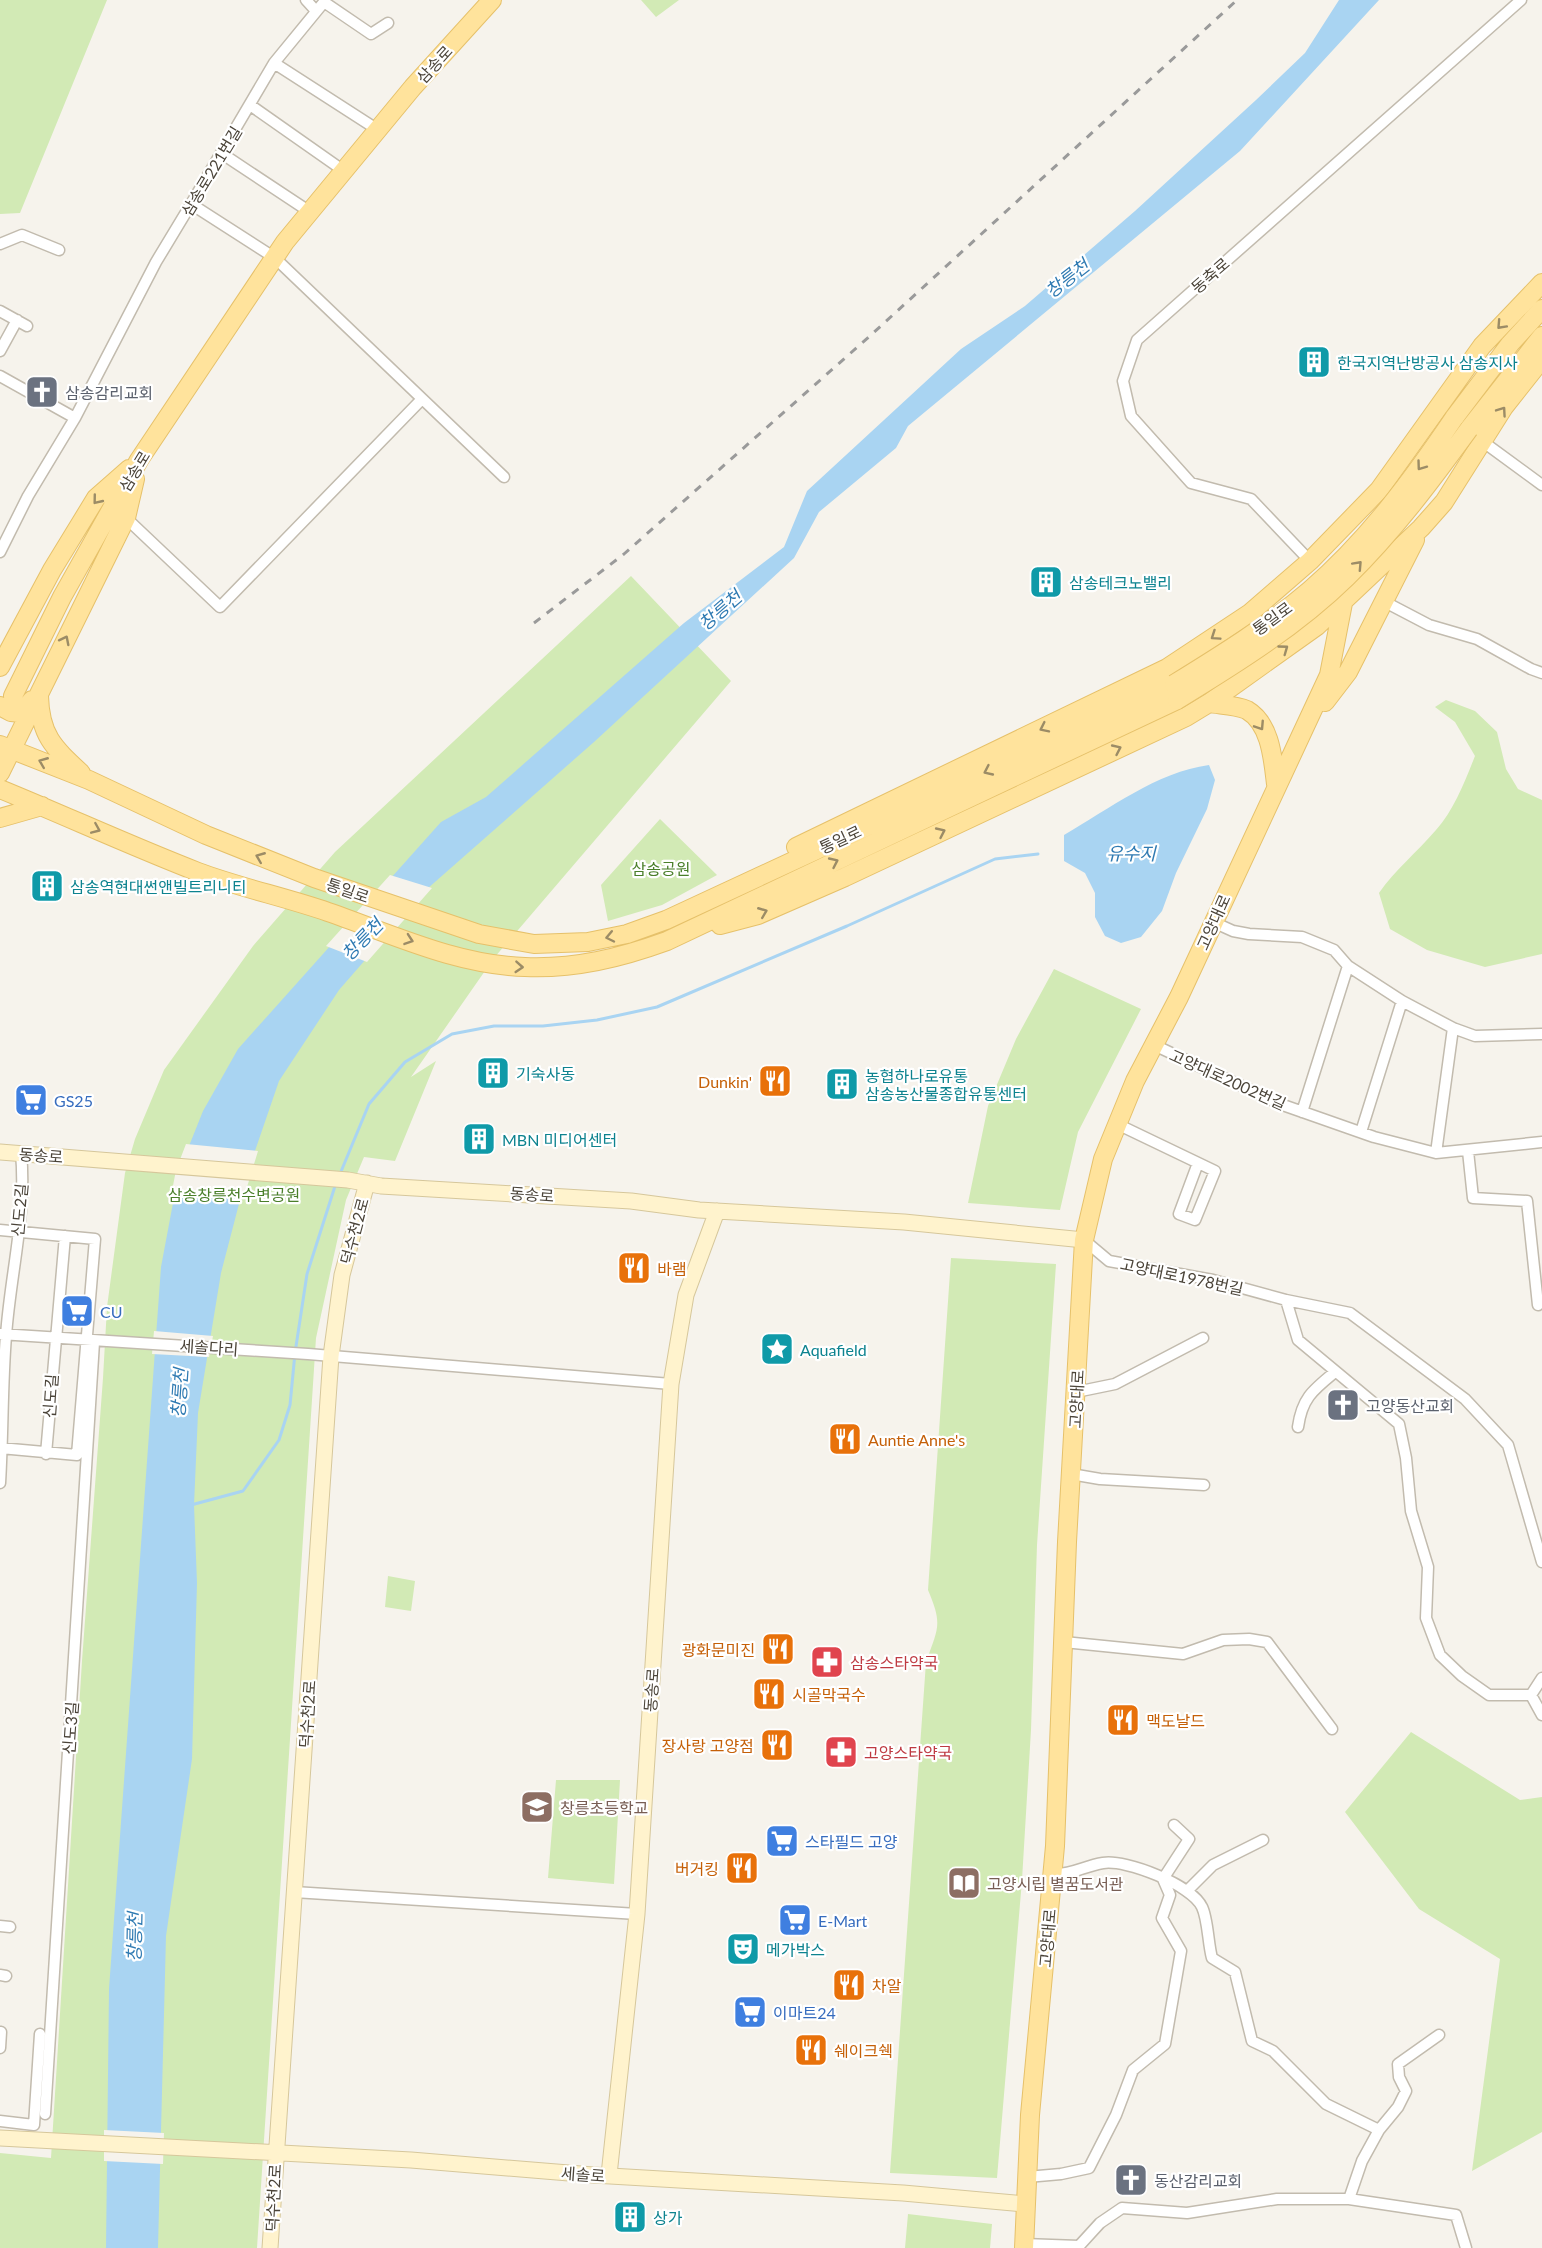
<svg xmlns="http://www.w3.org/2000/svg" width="1542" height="2248" font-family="Lato,'Noto Sans KR',sans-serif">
<rect width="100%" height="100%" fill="#f6f3ec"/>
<path fill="#d2eab5" d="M0,0H107L20,213L0,214Z
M641,0H679L656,17Z
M631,576L731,681L494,958L411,1077L436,1061L395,1161L364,1157L346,1200L316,1338L257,2248H0V2153L51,2158L82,1661L103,1378L107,1307L125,1173L135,1139L164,1070L253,946L335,852Z
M1446,700L1475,711L1497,732L1506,769L1518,789L1542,800V954L1485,967L1427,950L1390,929L1379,893C1395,870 1417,852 1436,830C1454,810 1465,781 1475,756L1455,722L1435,707Z
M660,819L717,875L662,905L608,921L601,885Z
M1054,969L1141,1009L1078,1132L1060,1210L968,1203L988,1106L1016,1039Z
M951,1258L1056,1264L1037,1545L1031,1730L1022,1880L997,2178L890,2173L926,1662C938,1628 943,1625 928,1590Z
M388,1576L415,1581L411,1611L385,1607Z
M1411,1732L1520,1800L1542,1797V2132L1472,2171L1500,1959L1419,1909L1345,1812Z
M556,1780H620L614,1884L548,1878Z
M908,2214L992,2224L990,2248H905Z"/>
<path fill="#a9d4f2" d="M1339,0H1379L1240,151L908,426L896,448L819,512L794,558L594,742L427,889L339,990L279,1081L246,1177L221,1273L198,1413L194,1505L197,1583L192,1759L166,1936L158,2248H106L109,1989L161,1267L179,1171L203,1111L238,1049L441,822L486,797L684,623L784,547L807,491L961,349L1025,306L1135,211L1256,100L1305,53Z
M1209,765L1215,780L1207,809L1176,873L1162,911L1141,937L1121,943L1105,936L1095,917V893L1085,873L1064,861V835C1109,809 1157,772 1209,765Z"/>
<path fill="#f6f3ec" d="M390,875L432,888L367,962L326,946Z
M186,1144L258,1151L244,1197L172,1191L176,1170Z
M154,1331L213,1336L209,1357L152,1354Z
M104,2130L164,2133L163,2164L104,2161Z"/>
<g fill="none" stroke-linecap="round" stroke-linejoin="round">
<path stroke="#a9d4f2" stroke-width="3" d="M340,1174L369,1104L405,1062L452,1034L494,1026H543L597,1020L657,1007L847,926L995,859L1038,854
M191,1505L243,1491L279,1440L290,1405L295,1353L307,1274L336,1183"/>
<g stroke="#c2bbae" stroke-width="13">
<path id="street" d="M306,0L316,11
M274,63L378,130
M250,105L344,171
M221,153L310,212
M191,204L275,258L504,477
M0,244L22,235L59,250
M0,311L27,326
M0,351L17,320
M0,376L75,418
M1482,441L1542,485
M126,518L220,607L422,399
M0,552L28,496L75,418L156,262L191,204L274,63L324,2L371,34L388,23
M1310,561L1251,499L1191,483L1131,416L1123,381L1137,340L1521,0
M1385,602L1429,625L1477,639L1531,669L1542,673
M1213,922L1233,931L1249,934L1302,937L1334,950L1348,966L1402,1001L1453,1028L1475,1036L1542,1034
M1154,1045L1280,1104L1374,1137L1436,1153L1542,1142
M1302,1112L1348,966
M1117,1124L1215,1171L1195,1220L1179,1214L1198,1163
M1361,1132L1402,1001
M1468,1151L1473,1198L1527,1201L1538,1305
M1436,1153L1453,1028
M0,1230L95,1239L77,1455L0,1448
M1084,1240L1109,1261L1213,1280L1286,1300L1350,1313L1465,1399L1508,1445L1542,1562
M1286,1300L1298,1340L1399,1424L1406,1458L1411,1511L1428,1567L1426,1618L1440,1655L1462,1676L1489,1695H1531L1542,1678
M0,1334L308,1354L671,1384
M1076,1392L1115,1384L1203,1338
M1298,1427C1302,1398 1313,1390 1335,1372
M46,1454L65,1236
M1071,1474L1100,1479L1204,1485
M0,1483C3,1434 2,1385 6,1336C10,1276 27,1214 21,1153
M1064,1642L1183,1654L1223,1640L1249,1639L1267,1642L1332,1729
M1531,1695L1542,1715
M1053,1874C1072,1875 1084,1866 1103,1863C1126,1859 1192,1885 1202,1907C1208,1919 1208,1944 1212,1958L1235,1972L1252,2041L1273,2051L1326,2104L1379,2130L1362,2161L1349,2199
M1188,1890L1213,1865L1263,1840
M294,1892L637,1914
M0,1926L10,1927
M0,1975L6,1976
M0,2048L1,2032
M45,2114L94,1342
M0,2121L34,2125L40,2034
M1379,2130L1398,2107L1406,2091L1399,2077L1398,2064L1439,2035
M1027,2177L1061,2174L1089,2168L1116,2115L1133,2070L1165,2044L1181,1951L1162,1918L1170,1895L1163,1879L1189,1839L1174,1825
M1024,2244L1079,2246L1100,2223L1122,2208L1187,2213L1277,2199H1349L1456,2215L1466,2248"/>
</g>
<g stroke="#d6c79b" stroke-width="17">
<path id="secondary" d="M0,1152L348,1180L381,1186L631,1201L699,1210L904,1222L1084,1240
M0,2138L411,2160L593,2175L903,2193L1025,2204
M609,2175L637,1914L671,1384L686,1295L717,1211
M270,2248L331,1356L342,1275L367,1183"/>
</g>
<g stroke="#e6c16a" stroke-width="20">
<path id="primary" d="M1454,418L1510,344L1542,309
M1469,429L1542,336
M0,667L52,570L96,498L129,469
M13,696L62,597L139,460L285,242L413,87L492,0
M39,696C40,735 53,747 81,773
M1325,702L1348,672L1415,540
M1209,703C1221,705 1236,705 1247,710C1271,724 1273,760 1276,784
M0,706L11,712L21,713L32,700
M0,745L89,780L206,835L314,878L479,934L534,944L588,942L627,934L666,920L1174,684
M0,773L126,518L135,479
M0,789C66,816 131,846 198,872C241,888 285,897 328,912C392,934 456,965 525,967C575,969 620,958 667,941L1177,700
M0,818L42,806
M796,847L1167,668L1250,613L1310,561L1379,490L1482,346L1542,283
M720,925L758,915L845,877L1186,717L1209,703L1317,626L1421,528L1444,502L1504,407L1542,359
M1024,2248L1030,2115L1055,1846L1067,1542L1084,1240L1103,1159L1135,1081L1179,997L1329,675L1343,603"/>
</g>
<use href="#street" stroke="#fff" stroke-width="10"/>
<use href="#secondary" stroke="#fff3cd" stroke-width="15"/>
<use href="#primary" stroke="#ffe39c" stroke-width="18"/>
<path stroke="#9a9a9a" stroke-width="3" stroke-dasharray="8 8" stroke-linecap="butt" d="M534,623L624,554L871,335L1237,0"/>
<g stroke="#e6c16a" stroke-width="20" stroke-linecap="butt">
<path id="primary-bridge" d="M1174,684C1221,655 1268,626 1310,590C1367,541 1412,480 1454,418
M1177,700C1236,664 1297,626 1347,577C1393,532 1431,481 1469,429"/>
</g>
<use href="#primary-bridge" stroke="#ffe39c" stroke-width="18"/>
</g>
<defs><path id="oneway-chevron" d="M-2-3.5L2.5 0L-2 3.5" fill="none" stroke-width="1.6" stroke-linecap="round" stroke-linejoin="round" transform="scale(1.5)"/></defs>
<g stroke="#9c8c66">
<use href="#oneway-chevron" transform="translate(1501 325) rotate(133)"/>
<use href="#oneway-chevron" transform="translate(1502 411) rotate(-55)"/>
<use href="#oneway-chevron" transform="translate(1421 466) rotate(126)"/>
<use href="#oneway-chevron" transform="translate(97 500) rotate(129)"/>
<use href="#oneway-chevron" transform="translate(1358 565) rotate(-47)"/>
<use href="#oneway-chevron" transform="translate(1215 636) rotate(146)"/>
<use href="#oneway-chevron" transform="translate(65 640) rotate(-63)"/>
<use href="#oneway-chevron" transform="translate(1284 649) rotate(-36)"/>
<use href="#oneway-chevron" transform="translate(1260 726) rotate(57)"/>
<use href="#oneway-chevron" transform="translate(1044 728) rotate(154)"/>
<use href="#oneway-chevron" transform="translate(1117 749) rotate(-25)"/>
<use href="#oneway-chevron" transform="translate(43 762) rotate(-158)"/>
<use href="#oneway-chevron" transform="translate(988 771) rotate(155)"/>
<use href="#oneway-chevron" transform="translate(96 829) rotate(23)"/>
<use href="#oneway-chevron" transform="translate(941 832) rotate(-25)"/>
<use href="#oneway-chevron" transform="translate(260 857) rotate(-158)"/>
<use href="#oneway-chevron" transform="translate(834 862) rotate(-25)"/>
<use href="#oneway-chevron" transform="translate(763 912) rotate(-22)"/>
<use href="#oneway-chevron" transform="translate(610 937) rotate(168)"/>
<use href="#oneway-chevron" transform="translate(409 940) rotate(19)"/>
<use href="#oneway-chevron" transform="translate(519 967) rotate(4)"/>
</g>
<defs>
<g id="building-square" transform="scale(1.725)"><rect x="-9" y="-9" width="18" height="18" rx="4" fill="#0f9aa8" stroke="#fff"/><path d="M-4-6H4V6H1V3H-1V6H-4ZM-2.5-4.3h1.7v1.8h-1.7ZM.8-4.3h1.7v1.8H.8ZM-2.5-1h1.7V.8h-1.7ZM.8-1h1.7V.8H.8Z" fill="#fff"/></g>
<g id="church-square" transform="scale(1.725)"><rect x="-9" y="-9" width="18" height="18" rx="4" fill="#6b7280" stroke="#fff"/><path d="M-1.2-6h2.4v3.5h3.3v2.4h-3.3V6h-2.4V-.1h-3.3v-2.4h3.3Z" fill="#fff"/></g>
<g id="restaurant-square" transform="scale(1.725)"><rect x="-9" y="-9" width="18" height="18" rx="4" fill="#e8710a" stroke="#fff"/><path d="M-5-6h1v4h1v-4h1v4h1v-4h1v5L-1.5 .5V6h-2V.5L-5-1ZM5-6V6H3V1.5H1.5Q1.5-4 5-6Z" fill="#fff"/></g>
<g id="supermarket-square" transform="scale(1.725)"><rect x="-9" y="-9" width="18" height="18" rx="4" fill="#3f7fe0" stroke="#fff"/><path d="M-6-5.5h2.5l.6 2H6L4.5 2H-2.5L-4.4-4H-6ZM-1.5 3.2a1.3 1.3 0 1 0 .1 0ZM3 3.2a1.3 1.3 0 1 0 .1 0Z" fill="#fff"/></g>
<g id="sight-square" transform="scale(1.725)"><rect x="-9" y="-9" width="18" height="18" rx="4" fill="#0f9aa8" stroke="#fff"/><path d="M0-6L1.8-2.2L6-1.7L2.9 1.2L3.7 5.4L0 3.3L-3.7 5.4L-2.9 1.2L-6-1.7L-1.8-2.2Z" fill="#fff"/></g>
<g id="pharmacy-square" transform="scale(1.725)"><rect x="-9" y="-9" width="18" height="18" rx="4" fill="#e0444e" stroke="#fff"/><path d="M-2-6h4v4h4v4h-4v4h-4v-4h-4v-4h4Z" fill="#fff"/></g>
<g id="school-square" transform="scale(1.725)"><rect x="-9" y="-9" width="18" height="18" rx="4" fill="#8d6e63" stroke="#fff"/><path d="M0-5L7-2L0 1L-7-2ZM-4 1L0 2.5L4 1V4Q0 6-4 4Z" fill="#fff"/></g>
<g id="library-square" transform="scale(1.725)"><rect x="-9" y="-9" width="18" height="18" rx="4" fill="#8d6e63" stroke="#fff"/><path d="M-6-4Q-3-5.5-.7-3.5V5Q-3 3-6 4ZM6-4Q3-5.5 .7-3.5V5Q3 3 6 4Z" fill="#fff"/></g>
<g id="theatre-square" transform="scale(1.725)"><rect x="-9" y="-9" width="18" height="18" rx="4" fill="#0f9aa8" stroke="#fff"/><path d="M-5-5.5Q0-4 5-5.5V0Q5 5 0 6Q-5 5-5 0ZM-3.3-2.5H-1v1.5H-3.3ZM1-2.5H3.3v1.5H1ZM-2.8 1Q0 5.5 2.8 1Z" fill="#fff"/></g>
</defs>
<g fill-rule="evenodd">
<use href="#building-square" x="1314" y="362"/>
<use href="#church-square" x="42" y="392"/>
<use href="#building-square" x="1046" y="582"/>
<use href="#building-square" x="47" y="886"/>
<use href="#building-square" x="493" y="1073"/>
<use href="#restaurant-square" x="775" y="1081"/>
<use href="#building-square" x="842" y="1084"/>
<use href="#supermarket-square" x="31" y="1100"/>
<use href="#building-square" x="479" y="1139"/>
<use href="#restaurant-square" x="634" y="1268"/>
<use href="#supermarket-square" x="77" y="1311"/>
<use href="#sight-square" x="777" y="1349"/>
<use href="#church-square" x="1343" y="1405"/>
<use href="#restaurant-square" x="845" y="1439"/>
<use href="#restaurant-square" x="778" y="1649"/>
<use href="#pharmacy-square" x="827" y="1662"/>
<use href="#restaurant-square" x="769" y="1694"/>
<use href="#restaurant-square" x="1123" y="1720"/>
<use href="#restaurant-square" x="777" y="1745"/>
<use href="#pharmacy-square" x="841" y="1752"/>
<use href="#school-square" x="537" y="1807"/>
<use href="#supermarket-square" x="782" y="1841"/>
<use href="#restaurant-square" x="742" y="1868"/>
<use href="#library-square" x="964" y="1883"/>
<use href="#supermarket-square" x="795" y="1920"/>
<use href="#theatre-square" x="743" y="1949"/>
<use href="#restaurant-square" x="849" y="1985"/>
<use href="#supermarket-square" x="750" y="2012"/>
<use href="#restaurant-square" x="811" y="2050"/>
<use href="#church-square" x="1131" y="2180"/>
<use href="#building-square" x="630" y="2217"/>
</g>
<g text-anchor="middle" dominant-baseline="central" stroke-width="4.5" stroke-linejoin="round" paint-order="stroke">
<g font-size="16" fill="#4b4439" stroke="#fff">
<text transform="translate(434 64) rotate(-48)">삼송로</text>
<text transform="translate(211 171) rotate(-59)">삼송로221번길</text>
<text transform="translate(1210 275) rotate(-41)">동축로</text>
<text transform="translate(134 471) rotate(-59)">삼송로</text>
<text transform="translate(1272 618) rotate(-36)">통일로</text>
<text transform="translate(840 839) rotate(-25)">통일로</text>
<text transform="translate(348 890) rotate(19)">통일로</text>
<text transform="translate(1213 922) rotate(-66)">고양대로</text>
<text transform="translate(1228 1079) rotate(24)">고양대로2002번길</text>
<text transform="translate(41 1155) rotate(4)">동송로</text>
<text transform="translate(532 1194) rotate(4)">동송로</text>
<text transform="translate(19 1210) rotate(-85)">신도2길</text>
<text transform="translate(354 1231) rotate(-75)">덕수천2로</text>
<text transform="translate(1182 1276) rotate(12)">고양대로1978번길</text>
<text transform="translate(209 1347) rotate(4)">세솔다리</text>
<text transform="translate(50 1396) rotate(-86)">신도길</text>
<text transform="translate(1076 1399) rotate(-87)">고양대로</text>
<text transform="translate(651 1690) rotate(-86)">동송로</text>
<text transform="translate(307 1714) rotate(-86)">덕수천2로</text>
<text transform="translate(70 1728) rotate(-86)">신도3길</text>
<text transform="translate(1047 1938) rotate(-85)">고양대로</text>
<text transform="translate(583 2174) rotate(4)">세솔로</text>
<text transform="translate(273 2198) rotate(-87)">덕수천2로</text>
</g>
<g font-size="16" fill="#0d838f" stroke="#fff" text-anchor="start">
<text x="1337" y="362">한국지역난방공사 삼송지사</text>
<text x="1069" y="582">삼송테크노밸리</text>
<text x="70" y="886">삼송역현대썬앤빌트리니티</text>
<text x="516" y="1073">기숙사동</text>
<text x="865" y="1075">농협하나로유통<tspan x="865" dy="18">삼송농산물종합유통센터</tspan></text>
<text x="502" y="1139">MBN 미디어센터</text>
<text x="800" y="1349">Aquafield</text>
<text x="766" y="1949">메가박스</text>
<text x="653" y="2217">상가</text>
</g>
<g font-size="16" fill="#5b616d" stroke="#fff" text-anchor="start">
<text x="65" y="392">삼송감리교회</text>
<text x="1366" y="1405">고양동산교회</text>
<text x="1154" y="2180">동산감리교회</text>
</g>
<g font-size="16" fill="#4a7f2a" stroke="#fff">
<text x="661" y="868">삼송공원</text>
<text x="234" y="1194">삼송창릉천수변공원</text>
</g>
<g font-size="16" fill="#c56008" stroke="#fff" text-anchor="start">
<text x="752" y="1081" text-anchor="end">Dunkin'</text>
<text x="657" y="1268">바램</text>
<text x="868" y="1439">Auntie Anne's</text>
<text x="755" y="1649" text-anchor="end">광화문미진</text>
<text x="792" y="1694">시골막국수</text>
<text x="1146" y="1720">맥도날드</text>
<text x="754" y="1745" text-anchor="end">장사랑 고양점</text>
<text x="719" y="1868" text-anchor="end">버거킹</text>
<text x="872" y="1985">차알</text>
<text x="834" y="2050">쉐이크쉑</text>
</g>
<g font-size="16" fill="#366cbe" stroke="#fff" text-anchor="start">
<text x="54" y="1100">GS25</text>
<text x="100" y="1311">CU</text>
<text x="805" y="1841">스타필드 고양</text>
<text x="818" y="1920">E-Mart</text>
<text x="773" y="2012">이마트24</text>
</g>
<g font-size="16" fill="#be3a42" stroke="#fff" text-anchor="start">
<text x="850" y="1662">삼송스타약국</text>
<text x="864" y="1752">고양스타약국</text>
</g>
<g font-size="16" fill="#785e54" stroke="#fff" text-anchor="start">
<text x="560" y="1807">창릉초등학교</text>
<text x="987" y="1883">고양시립 별꿈도서관</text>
</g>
<g font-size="18" font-style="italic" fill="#2e7ab2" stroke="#fff">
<text transform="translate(1067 278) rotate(-38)">창릉천</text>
<text transform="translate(720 610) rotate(-41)">창릉천</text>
<text x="1131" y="853">유수지</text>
<text transform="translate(362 939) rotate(-46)">창릉천</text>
<text transform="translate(179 1393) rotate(-86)">창릉천</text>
<text transform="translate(134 1937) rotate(-89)">창릉천</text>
</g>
</g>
</svg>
